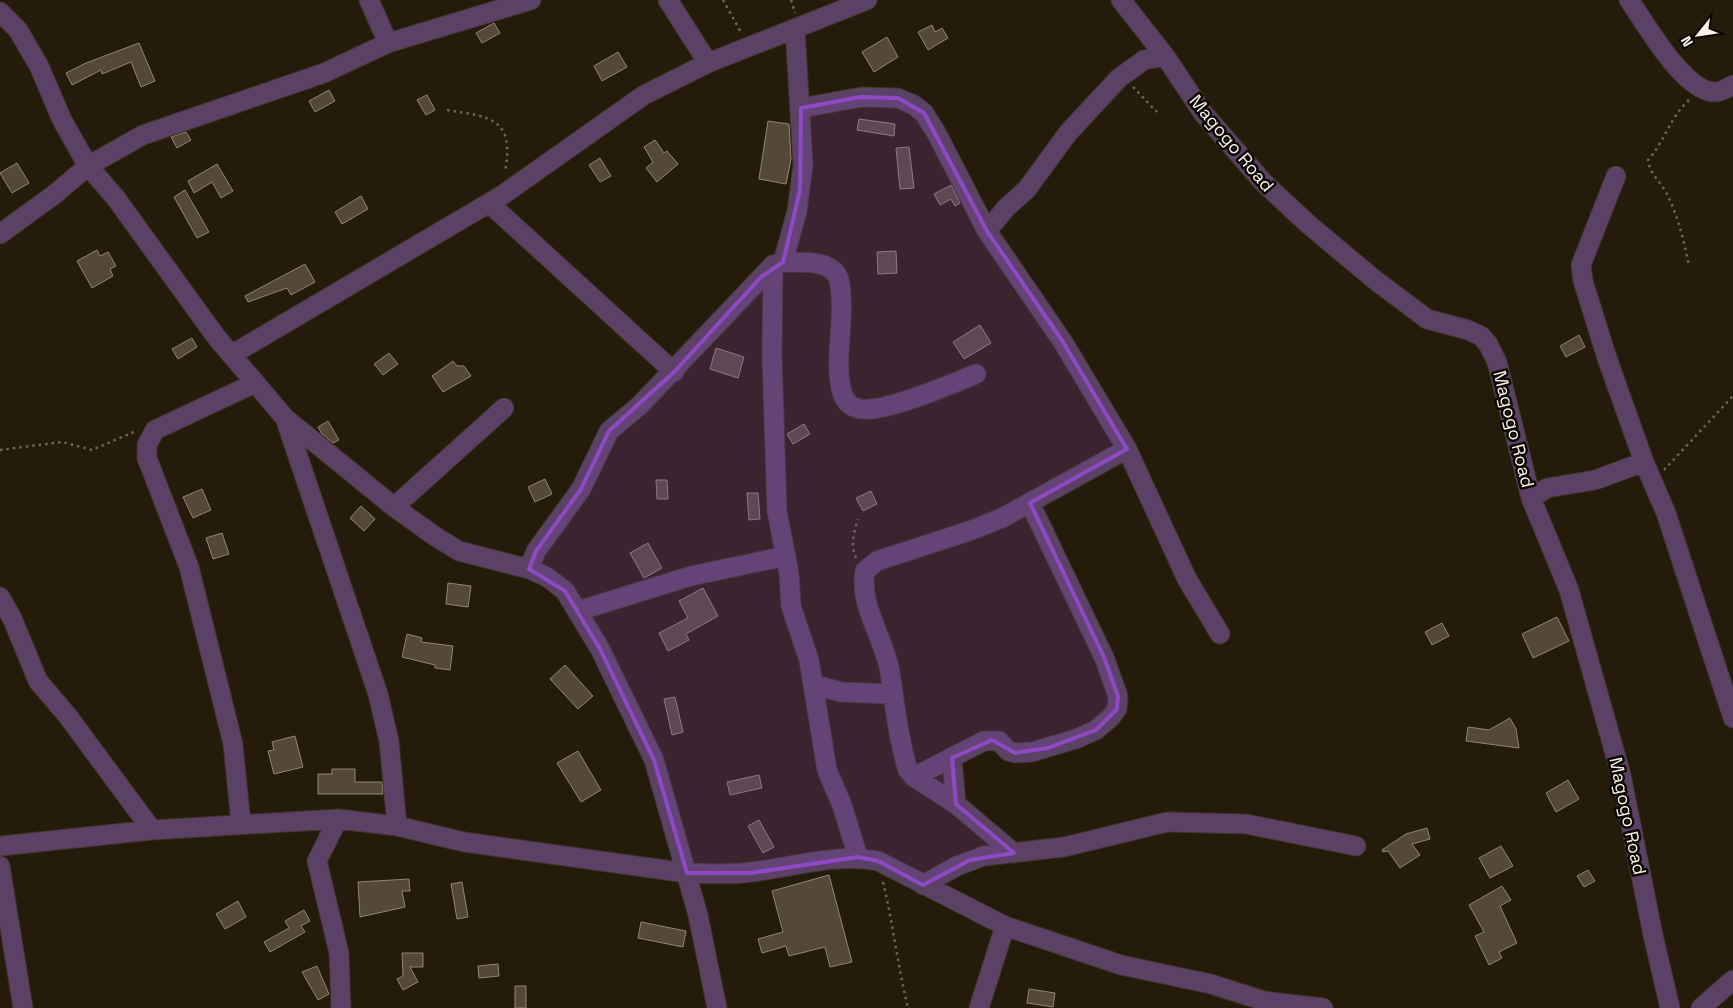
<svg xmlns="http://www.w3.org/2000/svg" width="1733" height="1008" font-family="'Space Grotesk',sans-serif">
<rect width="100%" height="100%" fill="#251b0b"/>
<path fill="#544837" stroke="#928572" d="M494,23L500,33L482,43L476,33Z
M932,25L935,32L942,28L948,38L928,50L918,32Z
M887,37L898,57L874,72L862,52Z
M139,43L155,81L141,87L131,62L102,74L101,70L72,85L66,73L86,63Z
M618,52L627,67L602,81L594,66Z
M329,90L335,101L315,112L309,101Z
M427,95L435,110L426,115L417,100Z
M859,119L895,124L894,136L857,130Z
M768,121L789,124L791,159L786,184L759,179Z
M186,132L191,140L177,148L171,137Z
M655,140L664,153L667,151L678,164L657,182L646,168L653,162L644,147Z
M909,147L914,188L900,189L896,148Z
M600,158L611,176L600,182L589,165Z
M17,163L29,183L12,193L0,173Z
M217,164L233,191L221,198L212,182L194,193L188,181Z
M951,185L960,203L955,206L951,199L940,205L934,194Z
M185,190L209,232L197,238L174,197Z
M361,196L368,209L342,224L335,212Z
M97,250L100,256L108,252L116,266L110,269L113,276L92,288L77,261Z
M896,251L897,273L878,274L877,252Z
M305,264L315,282L291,295L287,288L248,302L245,296Z
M980,325L991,343L964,359L953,342Z
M1579,335L1585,347L1566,357L1560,346Z
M192,338L197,347L178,359L172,349Z
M716,348L744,357L738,378L710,369Z
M389,353L398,364L383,375L374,364Z
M453,361L457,366H464L471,376L443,392L432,376Z
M328,421L339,440L333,443L322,434L318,427Z
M804,424L810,434L793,444L787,434Z
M545,479L552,494L535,502L528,487Z
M656,480H667L668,499H657Z
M202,489L211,510L193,518L183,497Z
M871,491L877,504L863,511L856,498Z
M747,493H758L760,519L749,520Z
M361,506L375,519L364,531L350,518Z
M222,533L229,554L213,559L206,538Z
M648,543L662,568L644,578L630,553Z
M448,583L471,586L468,607L446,604Z
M703,588L718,616L686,634L689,640L668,651L659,633L688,618L679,601Z
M1557,617L1569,641L1533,658L1522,634Z
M1442,623L1449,636L1432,645L1425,632Z
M407,634L422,638L421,642L453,646L450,670L435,668V665L402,657Z
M565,665L593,696L578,709L550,679Z
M675,697L683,732L672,735L664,699Z
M1510,718L1516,729L1519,748L1466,741L1468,727L1489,730Z
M295,736L303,767L274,774L268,751L274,750L272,742Z
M578,751L601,790L581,802L557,763Z
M332,769H355V782H382L383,794H318V774H332Z
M759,775L762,788L730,795L727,782Z
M1568,780L1579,799L1556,812L1546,793Z
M759,820L774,847L763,853L748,826Z
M1427,828L1430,839L1412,844L1420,855L1400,868L1388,851L1383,852L1382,850L1406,834Z
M1501,846L1513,866L1490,878L1479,858Z
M1588,870L1595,881L1584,887L1577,876Z
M829,875L852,962L830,967L825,947L789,956L786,946L762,953L758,939L783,932L772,891Z
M409,879L410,891H402L405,907L360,917L358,882Z
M462,882L468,917L457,919L451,884Z
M1502,886L1511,900L1500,906L1517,943L1499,952L1502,958L1489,965L1475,936L1484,932L1469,905Z
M238,901L246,917L225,929L216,914Z
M304,910L310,921L301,926L305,932L270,952L264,942L289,928L285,921Z
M641,922L686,931L683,947L638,938Z
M402,953H423V967H410L418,982L403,990L397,979L403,976Z
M498,964L499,976L479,978L478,966Z
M317,966L329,994L318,1000L302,972Z
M515,986H526V1008H515Z
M1029,989L1055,993L1053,1007L1027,1003Z"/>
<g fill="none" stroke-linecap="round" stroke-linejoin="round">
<g stroke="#3f3526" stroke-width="21">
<path id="minor" d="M369,0L388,43
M668,0L708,63
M1121,0L1165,56L1203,113L1263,182L1308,224L1375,280L1427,319L1468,330L1481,336L1488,344L1497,362L1531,498L1569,590L1621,775L1653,935L1670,1008
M1629,0C1646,24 1684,92 1715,92C1721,92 1728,88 1733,85
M0,12L18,30L39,66L62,120L88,166L115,197L217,338L285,418L394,507L436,537L459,551L529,569L547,577L565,591L600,649L654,760L698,915L717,1008
M795,29L803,165L797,211L783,262L773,265L772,357L777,511L789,574L791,606L809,660L827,770L842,805L858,857
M801,108L861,97L898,98L914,105L924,113L937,134L987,231L1063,342L1127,449L1187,579L1220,634
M1616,176L1581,265L1583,281L1607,358L1644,462L1666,513L1733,718
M489,203L674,372
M987,231L1006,208L1027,189L1068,133L1119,78L1144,60L1165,56
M0,234L55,194L88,166L143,135L324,73L388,43L531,0
M783,262C798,263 819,260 831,269C841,275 840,286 841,296C844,326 833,367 843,395C846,403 851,407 860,409C884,413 952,384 976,374
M231,355L501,196L644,95L708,63L867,0
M285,418L378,694L389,741L397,826
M1531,498L1547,488L1595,480L1644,462
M394,507L504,408
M529,569L536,551L581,489L609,431L640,405L773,265
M0,597L12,618L38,681L67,715L152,830
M578,611L691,576L786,556
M815,685L841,692L893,694
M952,758L956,804
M914,777L984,741H999L1008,751L1015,753L1032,752L1076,739L1096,730L1110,718L1117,709L1118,696L1104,657L1030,503
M338,819L317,861L339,953L341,1008
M241,824L233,744L189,567L147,458V445L155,430L255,383
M0,846L152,830L338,819L397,826L464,842L687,873C709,874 731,875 752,872C795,867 835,853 878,861L1005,926L1121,965L1211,984L1264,1001L1323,1008
M1014,853L956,804L914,777L908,770C897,736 895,701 889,667C882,635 859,604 865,571L877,561L972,530L1002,518L1127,449
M0,866L23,1008
M923,885L957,866L984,856L1064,847L1167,822L1246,824L1356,846
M979,1008L1005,926
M1701,1008L1733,980"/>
</g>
<path stroke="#6f6658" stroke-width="2.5" stroke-dasharray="2.5 4" stroke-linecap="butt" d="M723,0L742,34
M791,0L795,13
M1133,87L1157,112
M1689,100C1670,117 1665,141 1648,160C1649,172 1661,183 1667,194C1678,216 1684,241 1689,266
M447,110C491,117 515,118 505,172
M0,450L62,442L92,450L136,431
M1664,470L1733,396
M856,558C850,545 854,532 858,519
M883,882C893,924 898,967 908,1008"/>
<use href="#minor" stroke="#5b4165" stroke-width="19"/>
</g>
<path fill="#8e4ac5" fill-opacity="0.2" stroke="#8e4ac5" stroke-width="4" stroke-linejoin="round" d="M861,97L898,98L924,113L987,231L1063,342L1127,449L1030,503L1104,657L1118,696L1117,709L1096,730L1048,748L1015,753L992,740L952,758L956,804L1014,853L970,860L923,885L878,861L858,857L751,873H687L654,760L600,649L565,591L529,569L536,551L581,489L609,431L674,372L761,277L783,262L800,190L801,108Z"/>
<g text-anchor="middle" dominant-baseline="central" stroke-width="5" stroke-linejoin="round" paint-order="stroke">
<g font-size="18" fill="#fbf4ea" stroke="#0b0702">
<text transform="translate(1232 143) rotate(50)">Magogo Road</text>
<text transform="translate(1514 429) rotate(76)">Magogo Road</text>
<text transform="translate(1628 816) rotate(78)">Magogo Road</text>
</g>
</g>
<g transform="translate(1698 35) rotate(240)" stroke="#0b0702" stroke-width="4" paint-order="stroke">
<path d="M0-4L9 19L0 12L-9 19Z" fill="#fbf4ea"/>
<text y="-8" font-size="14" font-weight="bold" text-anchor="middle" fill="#fbf4ea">N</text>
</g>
</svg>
